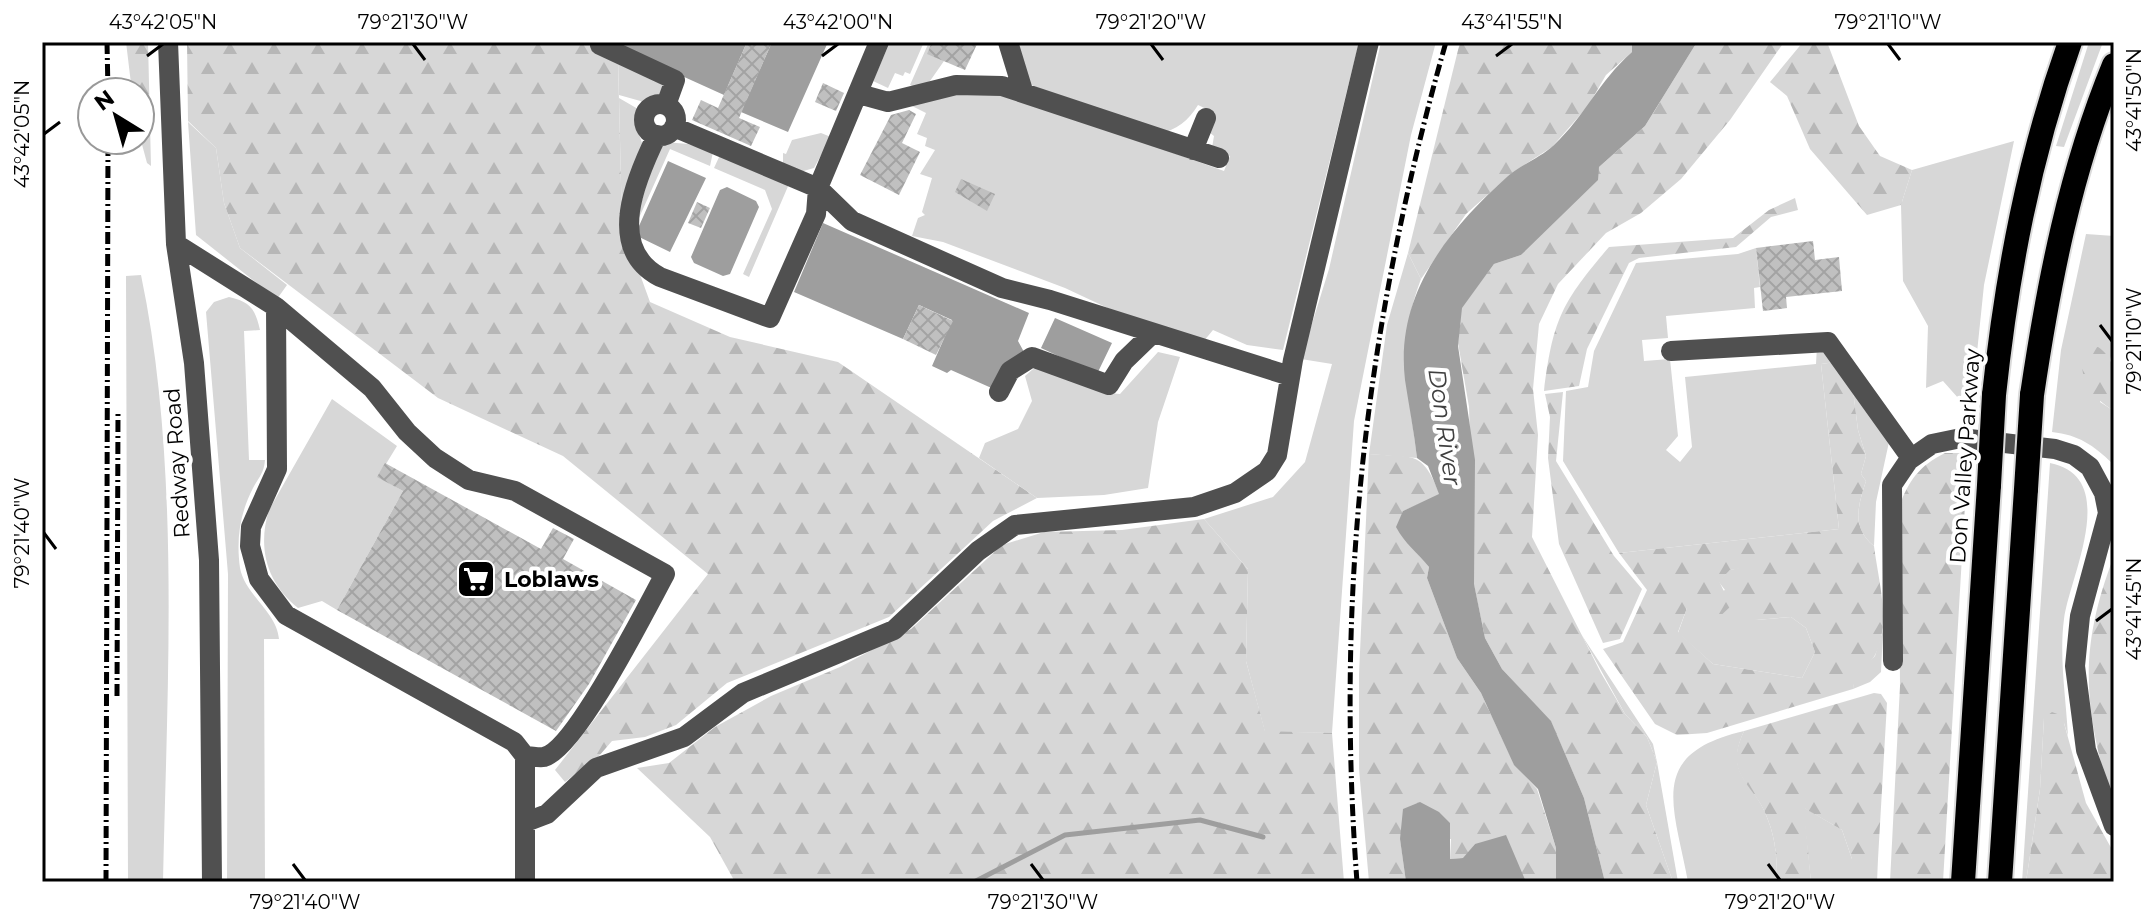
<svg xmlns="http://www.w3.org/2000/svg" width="2156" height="924" font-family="Montserrat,sans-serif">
<defs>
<pattern id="forest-firs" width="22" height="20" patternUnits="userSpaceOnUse" patternTransform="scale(2)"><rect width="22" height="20" fill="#d7d7d7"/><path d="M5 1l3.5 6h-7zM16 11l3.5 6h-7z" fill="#b7b7b7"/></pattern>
<pattern id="building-cross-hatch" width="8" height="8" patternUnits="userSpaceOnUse" patternTransform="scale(2)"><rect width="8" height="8" fill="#c0c0c0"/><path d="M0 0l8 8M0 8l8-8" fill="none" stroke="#a3a3a3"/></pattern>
</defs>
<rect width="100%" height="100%" fill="#fff"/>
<path fill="#d7d7d7" d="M890,42H924L910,74L905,72L903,76L895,73L888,88L873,81Z
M929,42L944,61L930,81L918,88L910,85Z
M1011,42H1359L1283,350L1247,345L1213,330L1203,342L1129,318L1065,288L943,242L912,236L918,218L925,215L922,212L932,178L920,174L935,150L925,146L927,138L917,134L926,113L910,105L932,96L994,89L1224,171L1230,156L1212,148L1214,136L1205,129L1215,113L1198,105C1188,121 1177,130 1158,134L1031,85Z
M1381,42H1436L1411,135L1354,421L1332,733L1265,732L1246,661L1248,569L1204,519L1273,497L1305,462L1332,364L1301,359L1329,269Z
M2089,42H2103L2064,147L2056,146Z
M618,59L668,81L662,97L644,102L619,95Z
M619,98L638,109L635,122L643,146L622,225Z
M188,122L216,148L224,203L240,248L287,285L277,299L196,235Z
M821,133L831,137L814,168L800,172L783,164V153L786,154L792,140Z
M2014,141L1984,285L1975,372L1959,399L1943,381L1926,388L1928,326L1903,281L1901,205L1912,170Z
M665,142L688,144L713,152L710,166L670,149L634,229L655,154Z
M720,155L789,184L749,277L743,274L772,209L765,190L714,168Z
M2086,234L2114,236V367L2111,356L2100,402L2114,411L2112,463C2093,445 2079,435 2052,432L2061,350Z
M1756,248L1760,287L1754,288L1755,308L1666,316L1668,338L1642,340L1644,361L1670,359L1678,436L1666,450L1680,462L1692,447L1685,377L1816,364L1817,346L1835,362L1821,364L1839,529L1619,553L1563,461L1566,391L1588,387L1594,351L1636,263L1738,254Z
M1408,253L1421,279C1395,347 1409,389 1417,458L1369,454L1387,325Z
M141,275C181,465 167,687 163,882H128L126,276Z
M229,297C251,302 255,309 260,330L244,331L249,460H265C264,473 259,477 253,488C240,513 236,539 240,568C245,595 277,612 279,639H264L265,882H227L228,574L206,312L214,302Z
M1158,352L1180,357L1158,422L1148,488L1104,495L1037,498L979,458L985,443L1018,429L1032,401L1025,376L1040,363L1108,393L1120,394Z
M1853,390L1889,442L1876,502L1874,546C1851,527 1858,506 1866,481L1861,474L1866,456L1858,430Z
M332,399L397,446L378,477L403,491L337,610L322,601L298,608C267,583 257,548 269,510Z
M2050,463C2122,477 2069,578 2064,619C2059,657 2066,698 2068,736L2064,723L2044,718L2040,789L2026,882H2022Z
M1744,567L1756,620L1791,617L1806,628L1815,652L1802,678L1713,664L1678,633L1687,608L1725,590L1718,581L1730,570Z
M1883,630L1881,672L1870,682L1853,689L1854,677L1875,656Z
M1581,634L1653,744L1657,762L1678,882H1673L1646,805L1657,762L1647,737L1625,714Z
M1744,731C1723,777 1755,781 1768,820C1776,840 1777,861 1777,882H1688C1674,805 1646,754 1744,731Z
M1803,807L1842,830L1852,859H1878L1877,882H1811Z"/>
<path fill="url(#forest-firs)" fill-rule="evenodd" d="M126,42H148L151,166L147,163L140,137V92H132Z
M187,42H596L618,59L622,225L650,302L730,337L838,362L1037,498L993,521L889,617L727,683L676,725L645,737L612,741L599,756L565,782L555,770L708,574L563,456L438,398L240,248L224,203L216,148L188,121Z
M1460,42H1632V52L1606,75L1588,106L1552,147L1513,172L1466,214L1421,279L1408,253Z
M1697,42H1784L1730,120L1681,179L1641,213L1606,233L1558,284L1539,324L1533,389L1538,435L1532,537L1601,673L1625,714L1647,737L1657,762L1646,805L1673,882H1605L1584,798L1551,722L1502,669L1485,638L1474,585L1469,407L1458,343L1461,308L1494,264L1521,255L1599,167L1645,126Z
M1803,42H1827L1859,126L1880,156L1912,170L1901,205L1867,215L1810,149L1787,96L1770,82Z
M1795,198L1798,210L1771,217L1736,247L1639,258L1629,263L1587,349L1579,386L1544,391C1553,319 1562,302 1609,247L1733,238L1769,210Z
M2098,347C2120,362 2114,386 2114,411C2092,397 2080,383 2082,355L2089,348Z
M1835,362L1853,390L1858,430L1866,456L1861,474L1866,481C1858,506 1851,527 1874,546C1878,579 1891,622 1876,653C1869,668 1855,671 1853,689L1707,733L1677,735L1655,724L1603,649L1623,642L1647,590L1619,553L1839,529L1821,364ZM1744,568L1736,590L1747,616L1756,620L1791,617L1806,628L1815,652L1802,678L1713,664L1678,632L1687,608L1715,621L1731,606L1719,581L1730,570Z
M1563,392L1556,461L1614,556L1642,589L1620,639L1603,643L1559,544L1548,458L1550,417L1545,394Z
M1945,453H1968L1943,882H1890L1900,686L1899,507C1909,480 1919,466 1945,453Z
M1369,454C1414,458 1422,449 1440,495L1403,511L1415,550L1429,567L1427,578L1457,658L1481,693L1514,764L1537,789L1556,848V882H1526L1475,844L1464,858L1450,859L1451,839L1400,838L1406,882H1369L1359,769V674Z
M1204,519L1248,569L1246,661L1265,731L1332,733L1344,882H735L710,837L637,768L669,763L715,727L771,696L840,667L911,629L1002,545L1044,532L1122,530Z
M2114,556V811C2085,711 2076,655 2114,556Z
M1874,693L1881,694L1887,703L1878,859H1852L1842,830L1804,808L1811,882H1777C1777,861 1776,840 1768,820C1755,782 1722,777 1744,731Z
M2052,712L2060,715L2064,723L2086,803L2114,853V882H2026L2040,789L2044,718Z"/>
<path fill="#9e9e9e" d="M607,42H747L724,95Z
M772,42H828L788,132L741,112Z
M1632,42H1697L1645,126L1599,167L1598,180L1521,255L1494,264L1462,308L1458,346L1475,460L1474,584L1485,638L1502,669L1551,721L1584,798L1605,882H1556V848L1538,789L1514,765L1481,693L1457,658L1427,578L1429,567C1417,552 1405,544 1396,527L1403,511L1439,494L1428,466L1417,458C1414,432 1409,406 1405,380C1395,294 1448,230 1508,176C1522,164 1540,158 1554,145C1585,116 1599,81 1632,52Z
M668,161L706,178L670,252L635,235Z
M727,187L756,201L759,207L730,274L723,276L694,263L691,257L720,190Z
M823,223L1029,313L1018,341L1024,352L996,390L951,370L947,373L932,366L952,320L919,305L903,339L794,292Z
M1055,318L1112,343L1097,374L1041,348Z
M1420,802L1439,812L1450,823V859L1463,858L1475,844L1506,835L1526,882H1406L1400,839L1403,809Z"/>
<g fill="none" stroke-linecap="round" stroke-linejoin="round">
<path stroke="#9e9e9e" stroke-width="5" d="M974,882L1065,835L1200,820L1263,837"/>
</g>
<path fill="url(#building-cross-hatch)" d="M747,42H772L739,118L760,127L751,146L692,120L701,100L718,108Z
M932,42H978L965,70L927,54Z
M823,83L844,93L836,111L815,102Z
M909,110L916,114L902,143L920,152L899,195L860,175L891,115Z
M961,179L995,194L987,211L955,192Z
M697,202L710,208L701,228L688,223Z
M1813,241L1815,260L1839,257L1842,291L1786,297L1787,308L1763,311L1756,248Z
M919,305L953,321L936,355L903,339Z
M385,463L541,549L553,528L574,539L563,559L636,600L589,684L556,731L337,610L403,491L377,477Z"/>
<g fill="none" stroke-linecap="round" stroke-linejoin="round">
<g stroke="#dbdbdb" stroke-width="28">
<path id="highway" d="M1994,395C2007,273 2029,157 2070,42
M2032,395C2049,281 2070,172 2114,65
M1963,882L1989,485
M2000,882L2026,489"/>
</g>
<path stroke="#505050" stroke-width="20" d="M168,42L176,244L194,363L209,560L212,882
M602,42L600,45L675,80L666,105
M879,42L818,188L852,221L1002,288L1050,300L1290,376
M1008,42L1023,91
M859,94L888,102L956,85L1002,86L1219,158
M644 120a16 16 0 1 1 32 0a16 16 0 1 1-32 0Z
M657,135C636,178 605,248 660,277L770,318L816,214L818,188L674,127
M1193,150L1206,118
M176,244L276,307
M1671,351L1828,342L1911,458
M999,392L1010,371L1032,357L1109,385L1124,361L1152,334
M1893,661L1892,485L1909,460L1932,444L1961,438L2055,449L2074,455L2090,467L2104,493L2108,513L2080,616L2075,666L2086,750L2114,826
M526,822L547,814L596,768L684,737L743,693L894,630L978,551L1015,525L1194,507L1235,493L1267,471L1277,455L1293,360L1369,42
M525,882V756L514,742L286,615L259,579L250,546L251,527L277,469L276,307L372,388L407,432L435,458L469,480L515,491L665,574C647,607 576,749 544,757C539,758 531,756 525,756"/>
<use href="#highway" stroke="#000" stroke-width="24"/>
<path stroke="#000" stroke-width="5" stroke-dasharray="12 4 2 4" stroke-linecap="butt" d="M107,42L108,92
M117,696L118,412
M106,882L108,140
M1357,882C1335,591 1366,322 1446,42"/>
<g stroke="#dbdbdb" stroke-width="28" stroke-linecap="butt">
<path id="highway-bridge" d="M1989,485L1994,395
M2026,489L2032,395"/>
</g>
<use href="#highway-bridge" stroke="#000" stroke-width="24"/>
</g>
<path fill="none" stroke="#000" stroke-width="3" d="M413,44L425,60M1151,44L1163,60M1888,44L1900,60M147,56L163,44M822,56L838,44M1496,56L1512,44M2096,112L2112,100M44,134L60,122M2100,325L2112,341M44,533L56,549M2096,621L2112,609M293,864L305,880M1031,864L1043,880M1768,864L1780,880"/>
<defs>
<g id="supermarket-square" transform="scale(2)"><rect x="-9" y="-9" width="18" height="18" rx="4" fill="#000" stroke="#fff"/><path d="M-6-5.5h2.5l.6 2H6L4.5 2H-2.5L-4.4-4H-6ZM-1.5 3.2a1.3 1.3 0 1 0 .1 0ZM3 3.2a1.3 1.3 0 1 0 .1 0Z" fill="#fff"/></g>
</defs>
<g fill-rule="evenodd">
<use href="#supermarket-square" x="476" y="579"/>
</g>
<g text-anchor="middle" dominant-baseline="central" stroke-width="8" stroke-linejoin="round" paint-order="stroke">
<g font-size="22" fill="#000" stroke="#fff">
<text transform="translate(1965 456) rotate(-86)">Don Valley Parkway</text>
<text transform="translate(177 463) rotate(-94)">Redway Road</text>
</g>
<g font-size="22" font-weight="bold" fill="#000" stroke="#fff" text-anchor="start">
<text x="504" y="579">Loblaws</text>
</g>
<g font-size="24" font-style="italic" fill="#3f3f3f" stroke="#fff">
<text transform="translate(1445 427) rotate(82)">Don River</text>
</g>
</g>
<rect width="2156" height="924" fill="none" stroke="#ffffff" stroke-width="88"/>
<g transform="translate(116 116) rotate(323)"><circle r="38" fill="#ffffff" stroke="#999999" stroke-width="2"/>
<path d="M0-6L14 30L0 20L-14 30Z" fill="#000000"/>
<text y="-12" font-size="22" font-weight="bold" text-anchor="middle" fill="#000000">N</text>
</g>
<rect x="44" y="44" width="2068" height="836" fill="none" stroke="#000" stroke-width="3"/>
<g font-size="20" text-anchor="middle" fill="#000">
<text x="163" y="29">43°42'05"N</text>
<text x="413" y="29">79°21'30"W</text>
<text x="838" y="29">43°42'00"N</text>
<text x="1151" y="29">79°21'20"W</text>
<text x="1512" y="29">43°41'55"N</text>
<text x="1888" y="29">79°21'10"W</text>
<text transform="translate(2134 100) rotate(-90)" y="7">43°41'50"N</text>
<text transform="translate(22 134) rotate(-90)" y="7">43°42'05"N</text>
<text transform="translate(2134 341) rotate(-90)" y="7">79°21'10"W</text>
<text transform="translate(22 533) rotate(-90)" y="7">79°21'40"W</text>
<text transform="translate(2134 609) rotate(-90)" y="7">43°41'45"N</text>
<text x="305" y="909">79°21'40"W</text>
<text x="1043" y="909">79°21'30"W</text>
<text x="1780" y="909">79°21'20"W</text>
</g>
</svg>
